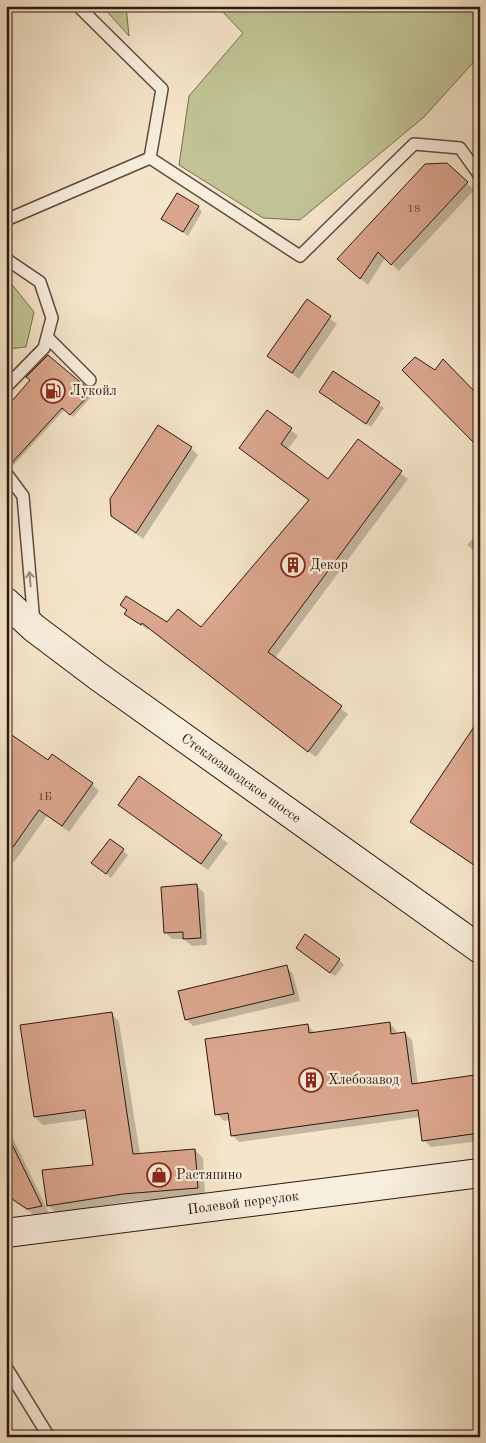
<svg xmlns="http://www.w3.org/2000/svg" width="486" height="1443" font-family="'Old Standard TT',serif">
<rect width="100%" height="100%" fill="#f5e5ca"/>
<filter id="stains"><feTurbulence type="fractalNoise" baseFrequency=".004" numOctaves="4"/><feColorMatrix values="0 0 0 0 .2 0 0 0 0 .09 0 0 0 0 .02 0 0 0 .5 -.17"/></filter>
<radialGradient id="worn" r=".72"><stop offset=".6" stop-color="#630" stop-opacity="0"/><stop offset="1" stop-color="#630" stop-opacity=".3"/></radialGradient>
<path fill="#c1c394" stroke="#786d51" d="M102,6H126L129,36Z
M217,6H480V55L424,117L300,220L263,218L179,165L189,96L243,33Z
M6,277L34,312L26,347L6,349Z"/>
<path fill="#0003" d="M446,164L474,190L399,271L385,258L368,285L346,266Z
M198,207L202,212L188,236L163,219Z
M307,301L337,324L299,379L269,356Z
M48,356L93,395L73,417L65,409L11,468L8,467L6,410L32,381Z
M334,372L384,408L371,427L325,396Z
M267,411L298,436L287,450L328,481L358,441L408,479L275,658L348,714L316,757L149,628L148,630L126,614L201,629L310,501L240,448Z
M191,448L198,455L143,539L112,516Z
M480,531V556L467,545Z
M480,720V870L411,822Z
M48,762L92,784L99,791L69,832L47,816L14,862L6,856Z
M139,778L228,843L208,870L119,805Z
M110,840L128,855L111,878L98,867Z
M197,886L204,893L207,945L192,946L184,939H172L165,932Z
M297,948L339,960L344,965L335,976Z
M286,967L293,974L300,1001L193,1026L186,1019Z
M112,1014L119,1022L140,1154L195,1150L203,1158L205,1195L131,1201L56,1213L48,1205L94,1166L87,1119L43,1125L35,1117L22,1026Z
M389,1023L396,1030L397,1034L405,1033L412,1040L418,1084L475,1077L480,1082V1141L431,1147L424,1140L420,1117L239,1142L232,1135L230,1120L224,1121L217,1114L308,1026L315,1033Z
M6,1124L50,1215L37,1217L6,1195Z"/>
<path fill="#dba68e" stroke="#2e170e" d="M447,163L468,182L391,265L378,252L360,279L337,259L425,164Z
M177,193L199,206L183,232L161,219Z
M307,299L331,316L292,373L267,356Z
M48,355L92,392L70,415L62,408L9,466H6V408L30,380L26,377Z
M415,357L435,370L443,359L480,397V449L402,370Z
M333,371L380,402L366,424L319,392Z
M267,410L292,428L281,444L328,479L358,439L402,471L268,652L342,706L308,752L142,623L141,625L124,614L127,610L120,605L126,596L167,622L178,609L201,627L309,500L239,448Z
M158,425L192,447L136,533L111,516L110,499Z
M480,718V869L410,822Z
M6,731L48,760L52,754L93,783L62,826L39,810L6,857Z
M139,776L222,835L201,864L118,805Z
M110,839L124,849L106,874L91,863Z
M197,884L201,938L183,939V932L164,933L161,887Z
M305,934L340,959L330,973L296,948Z
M287,965L294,994L185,1020L178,991Z
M112,1012L133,1154L195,1149L198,1188L123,1194L47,1206L42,1170L93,1165L85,1110L34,1117L20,1025Z
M390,1022L391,1034L405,1032L412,1084L475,1075L476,1085H480V1133L422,1141L418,1110L231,1136L228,1113L215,1115L205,1039L308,1024L309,1033Z
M6,1132L42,1206L27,1209L6,1195Z"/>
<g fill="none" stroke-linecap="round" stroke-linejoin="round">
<g stroke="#604a3d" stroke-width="14">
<path id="lane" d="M78,6L162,89L150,158
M150,158L300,256L414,144L460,148L480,176
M6,220L150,158
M6,259L40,282L52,318L44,348L6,387
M47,337L90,380
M6,473L23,496L34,623
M6,1367L49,1437"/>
</g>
<g stroke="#2e170e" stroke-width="30">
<g id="secondary">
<path id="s1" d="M6,602L34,628L99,677L480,949"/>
<path id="s2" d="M6,1233L480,1173"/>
</g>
</g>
<use href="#lane" stroke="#f8eedd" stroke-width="11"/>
<use href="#secondary" stroke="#f8eedd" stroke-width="28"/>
</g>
<defs><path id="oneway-shaft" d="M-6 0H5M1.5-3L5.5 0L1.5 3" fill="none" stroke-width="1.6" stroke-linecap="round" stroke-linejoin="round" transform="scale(1.25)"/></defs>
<use stroke="#9d8d80" href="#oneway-shaft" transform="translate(30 579) rotate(-95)"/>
<defs>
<g id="fuel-ring" transform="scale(1.25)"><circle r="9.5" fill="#f8eedd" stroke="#8f2418" stroke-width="1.5"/><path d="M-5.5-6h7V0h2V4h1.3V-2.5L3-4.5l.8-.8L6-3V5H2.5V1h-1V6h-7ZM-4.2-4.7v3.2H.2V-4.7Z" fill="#8f2418"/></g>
<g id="building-ring" transform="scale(1.25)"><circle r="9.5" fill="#f8eedd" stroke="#8f2418" stroke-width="1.5"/><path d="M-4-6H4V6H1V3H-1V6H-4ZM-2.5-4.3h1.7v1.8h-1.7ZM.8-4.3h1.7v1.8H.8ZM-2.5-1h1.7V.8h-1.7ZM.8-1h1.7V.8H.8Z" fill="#8f2418"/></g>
<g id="shop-ring" transform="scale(1.25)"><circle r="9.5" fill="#f8eedd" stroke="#8f2418" stroke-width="1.5"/><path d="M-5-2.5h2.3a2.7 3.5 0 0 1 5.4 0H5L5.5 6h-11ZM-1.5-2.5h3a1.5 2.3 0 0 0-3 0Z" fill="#8f2418"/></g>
</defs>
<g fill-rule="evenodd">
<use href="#fuel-ring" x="53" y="391"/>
<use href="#building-ring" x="293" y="565"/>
<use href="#building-ring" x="311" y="1080"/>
<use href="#shop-ring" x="159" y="1175"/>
</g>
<g text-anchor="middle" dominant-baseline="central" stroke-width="4.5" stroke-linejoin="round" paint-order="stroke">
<g font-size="11" fill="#593b2e">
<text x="414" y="209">18</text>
<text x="45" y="797">1Б</text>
</g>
<g font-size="14" fill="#2e170e" stroke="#f8eedd" text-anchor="start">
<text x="70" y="391">Лукойл</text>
<text x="310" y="565">Декор</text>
<text x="328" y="1080">Хлебозавод</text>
<text x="176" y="1175">Растяпино</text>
</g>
<g font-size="14" fill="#2e170e" stroke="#f8eedd">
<text stroke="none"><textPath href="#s1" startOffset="294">Стеклозаводское шоссе</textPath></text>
<text stroke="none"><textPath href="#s2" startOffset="239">Полевой переулок</textPath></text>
</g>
</g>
<rect width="486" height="1443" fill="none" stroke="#f5e5ca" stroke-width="25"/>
<rect x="8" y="8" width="471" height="1428" fill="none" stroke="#2e170e" stroke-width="2.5"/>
<rect x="12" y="12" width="461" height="1418" fill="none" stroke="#2e170e"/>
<rect width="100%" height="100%" filter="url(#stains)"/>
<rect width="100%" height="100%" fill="url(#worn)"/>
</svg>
